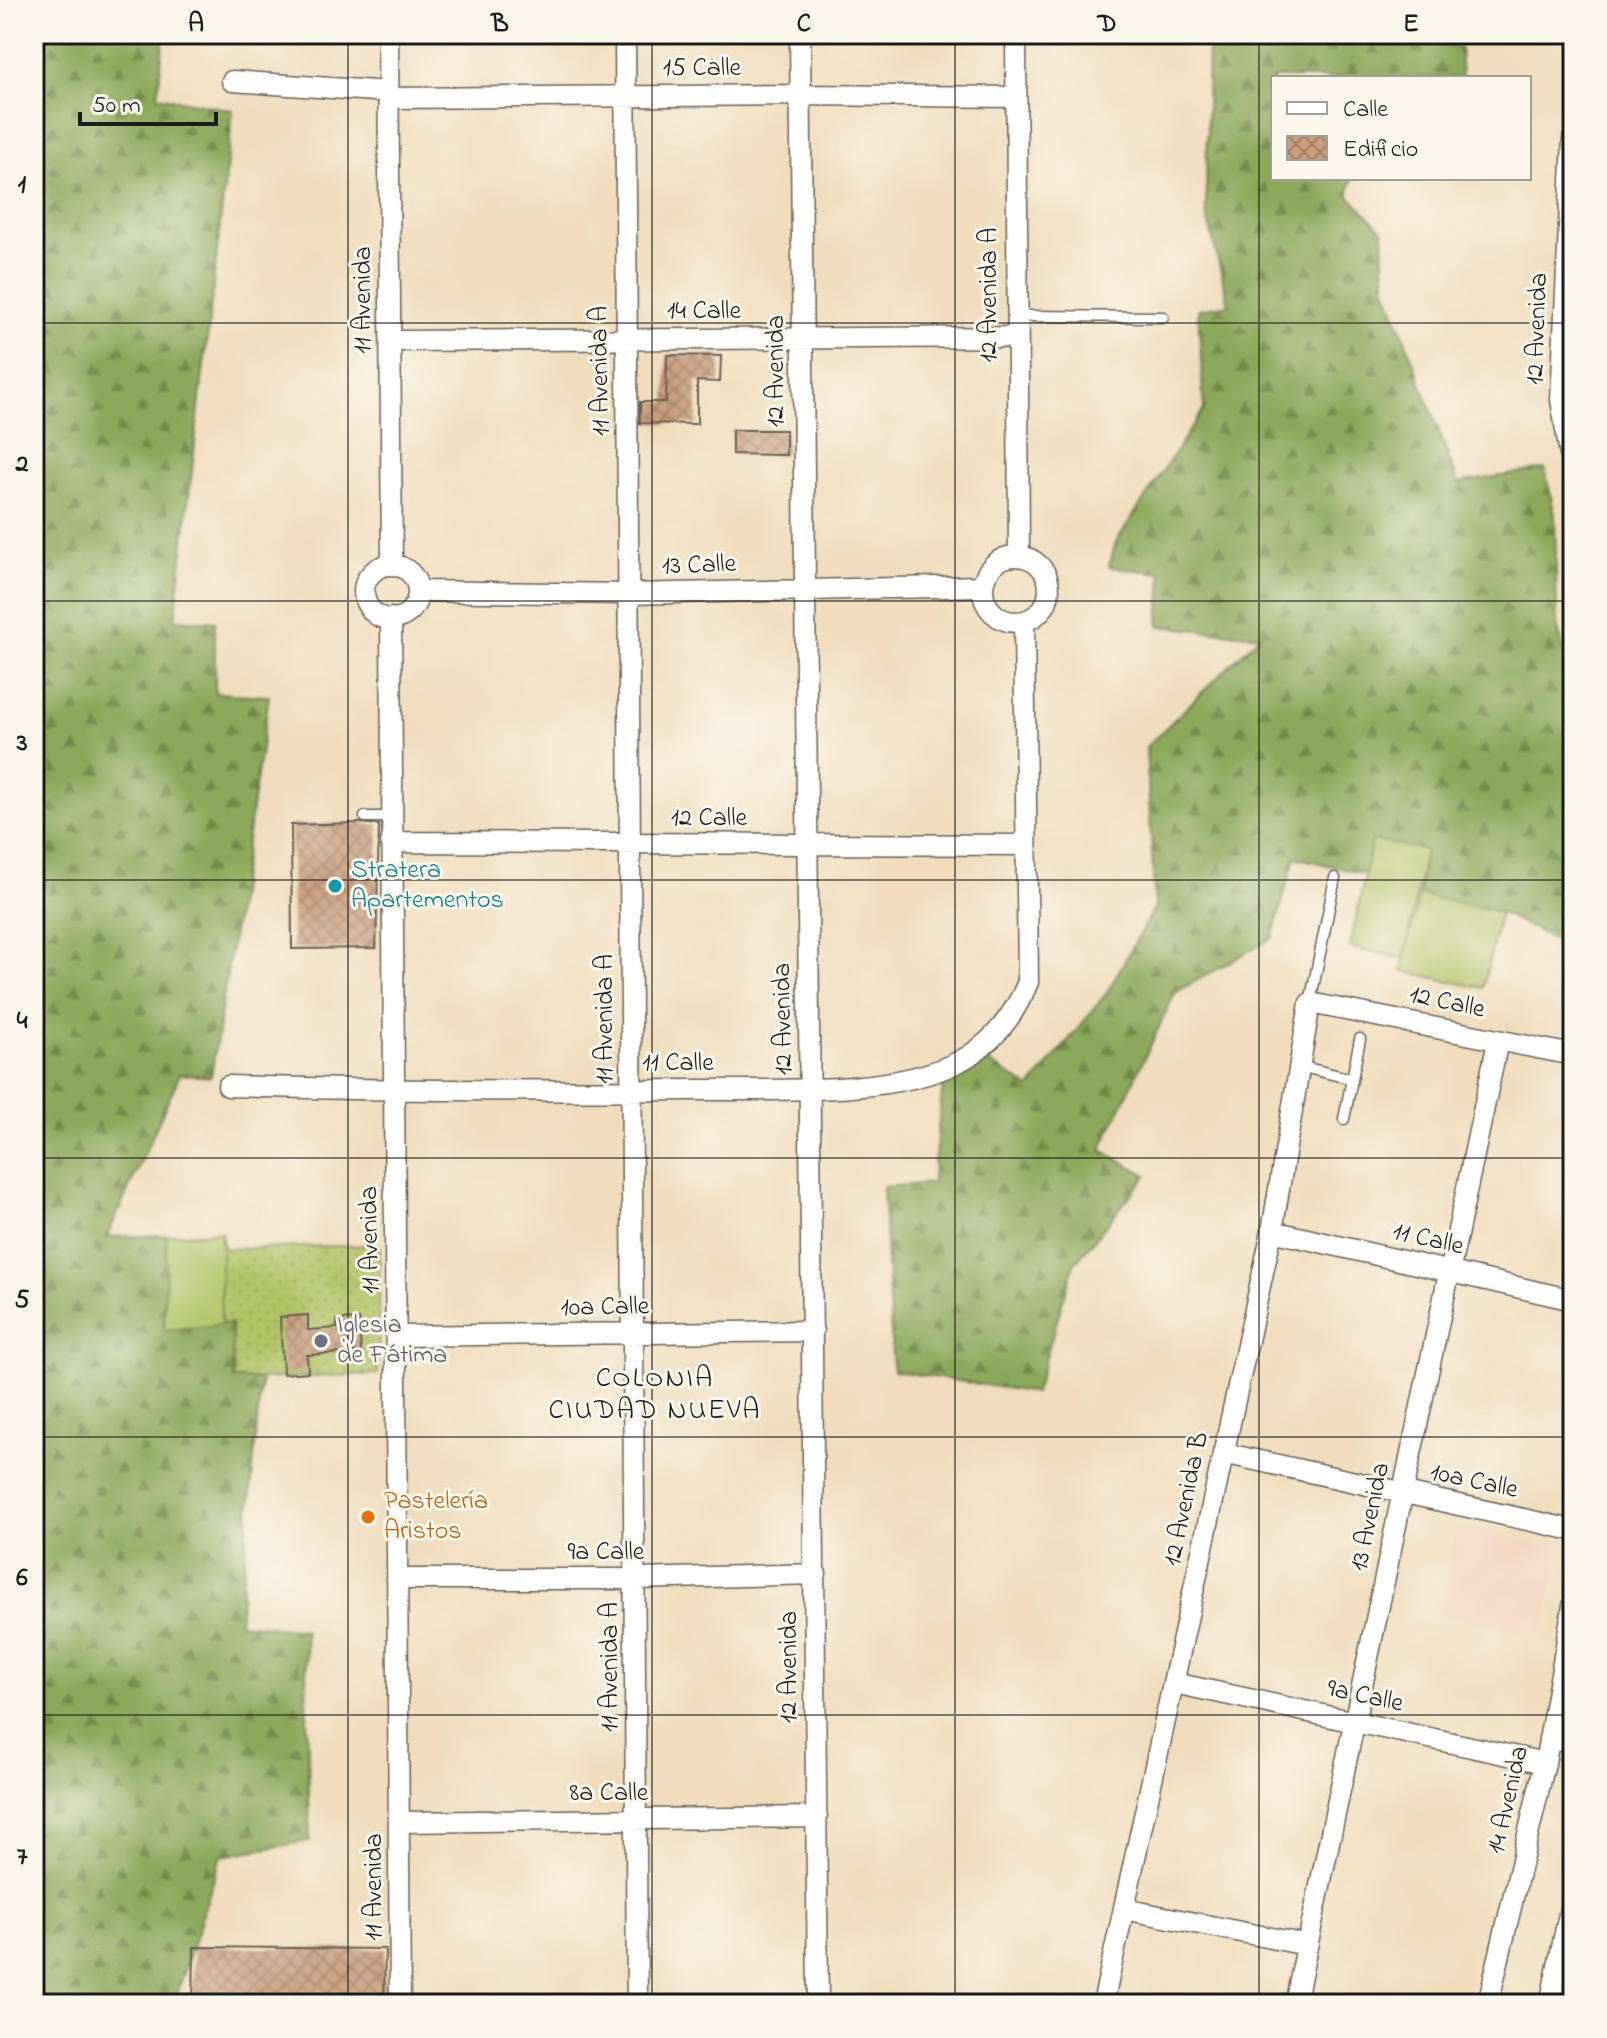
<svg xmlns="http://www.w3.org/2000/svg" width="1607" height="2038" font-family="'Indie Flower',sans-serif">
<defs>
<pattern id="grass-dots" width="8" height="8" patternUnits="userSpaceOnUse" patternTransform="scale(2)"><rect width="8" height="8" fill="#b0c265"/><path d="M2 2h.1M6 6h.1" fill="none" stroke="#97a657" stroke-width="1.8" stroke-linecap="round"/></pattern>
<pattern id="forest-firs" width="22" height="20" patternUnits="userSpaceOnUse" patternTransform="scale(2)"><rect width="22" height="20" fill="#8ca85a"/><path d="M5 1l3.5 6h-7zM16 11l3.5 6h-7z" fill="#72884a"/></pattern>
<pattern id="building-cross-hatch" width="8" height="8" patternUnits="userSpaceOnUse" patternTransform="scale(2)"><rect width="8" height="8" fill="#ca9e7f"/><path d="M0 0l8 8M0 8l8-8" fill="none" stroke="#a38067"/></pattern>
</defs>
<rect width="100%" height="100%" fill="#fbf7ec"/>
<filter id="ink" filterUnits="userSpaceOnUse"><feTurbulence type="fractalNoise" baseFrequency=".0125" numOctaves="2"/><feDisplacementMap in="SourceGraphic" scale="16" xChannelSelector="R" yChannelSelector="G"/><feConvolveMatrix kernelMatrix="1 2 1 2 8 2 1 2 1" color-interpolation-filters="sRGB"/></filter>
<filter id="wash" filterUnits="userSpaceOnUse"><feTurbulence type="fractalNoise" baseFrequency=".006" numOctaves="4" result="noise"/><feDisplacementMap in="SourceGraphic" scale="32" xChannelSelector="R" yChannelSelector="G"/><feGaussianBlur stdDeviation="1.8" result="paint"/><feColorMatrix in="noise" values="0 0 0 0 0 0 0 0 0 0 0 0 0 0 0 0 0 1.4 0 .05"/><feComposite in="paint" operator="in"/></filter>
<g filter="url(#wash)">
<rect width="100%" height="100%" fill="#f1ddbd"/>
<path fill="#f3d4bf" d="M1457,1528L1560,1548L1543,1634L1440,1615Z"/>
<path fill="url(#grass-dots)" stroke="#666f40" stroke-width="2" d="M221,1232L224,1249L380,1245L378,1374L233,1380L231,1324L164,1330L167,1235Z"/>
<path fill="url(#forest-firs)" stroke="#54623b" stroke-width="2" d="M34,34H164L158,96L233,110L175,619L215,622V693L269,696L211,1077L180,1074L107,1237L167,1235L164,1330L231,1323L234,1379H261L239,1623L305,1630L310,1841L221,1856L174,2004H34Z
M1208,34H1430L1431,44L1460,48L1462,78H1273V178H1353L1348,195L1383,231L1385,285L1458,483L1545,469L1555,516L1557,624L1573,686V949L1500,912L1419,895L1425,850L1372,840L1365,874L1295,857L1272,938L1175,993L1101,1150L1147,1175L1074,1264L1035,1393L893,1371L883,1187L932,1183L943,1084L984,1059L1030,1088L1106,994L1155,907L1146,747L1260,636L1159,626L1162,573L1109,567L1116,542L1204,409L1198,309L1229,304L1206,212Z"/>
<path fill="#b0c265" stroke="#666f40" stroke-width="2" d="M1372,840L1425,850L1404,958L1350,948Z
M1419,895L1500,912L1483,988L1402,971Z
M221,1232V1325L164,1330L167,1235Z"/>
<g id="blocks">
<path fill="url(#building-cross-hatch)" d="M667,355L721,356L720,382L697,381V424L640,423V402H666Z
M732,430H786V455L732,454Z
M360,823L379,825L376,948L292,949L291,825Z
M308,1315V1330L337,1328V1320L359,1319L361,1352L307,1355L308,1372L283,1374L280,1317Z
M194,1947L385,1949L384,2004H193Z"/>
</g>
</g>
<g filter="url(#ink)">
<use href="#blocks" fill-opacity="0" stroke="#676054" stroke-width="2"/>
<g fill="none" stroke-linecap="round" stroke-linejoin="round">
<g stroke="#676054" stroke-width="13">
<path id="service" d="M1138,34V36
M1017,316L1163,317
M365,817H391
M1310,1003L1335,878
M1299,1066L1352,1079L1360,1039
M1344,1119L1352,1079"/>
</g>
<g stroke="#676054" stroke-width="23">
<path id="minor" d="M388,34L392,565
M625,34L637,2004
M800,34L818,2004
M1016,34L1019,555
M232,81L389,92
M389,98L800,95L1015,97
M1573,139L1561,400L1573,473
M391,341L1017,337
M983 589a33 33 0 1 1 66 0a33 33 0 1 1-66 0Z
M364 592a27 27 0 1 1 54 0a27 27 0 1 1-54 0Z
M418,591L630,594L982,586
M391,618L400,2004
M391,842L1026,845
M228,1086C382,1091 535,1091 689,1090C765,1089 890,1097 958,1062C992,1045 1014,1016 1028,982L1024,621
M1272,1231L1573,1300
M398,1336L813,1331
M1223,1453L1573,1530
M397,1579H637L816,1574
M1174,1683L1545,1763
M1549,1739L1573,1743
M401,1822L817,1817
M1124,1909L1307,1945
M1103,2004L1272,1231L1310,1003L1573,1055
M1295,2004L1498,1041
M1488,2004L1545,1763L1573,1606
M1550,2004L1573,1895"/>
</g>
<use href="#service" stroke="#fff" stroke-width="10"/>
<use href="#minor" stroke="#fff" stroke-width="20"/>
</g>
</g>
<path fill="none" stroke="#1c1c1c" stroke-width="2" stroke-opacity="0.55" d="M348,34V2004M652,34V2004M955,34V2004M1259,34V2004M34,323H1573M34,601H1573M34,880H1573M34,1158H1573M34,1437H1573M34,1715H1573"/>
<circle fill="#0f9aa8" stroke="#fbf7ec" stroke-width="3" cx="335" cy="886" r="8"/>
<circle fill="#6b7280" stroke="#fbf7ec" stroke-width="3" cx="321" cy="1341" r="8"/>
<circle fill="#e8710a" stroke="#fbf7ec" stroke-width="3" cx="368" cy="1517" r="8"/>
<g text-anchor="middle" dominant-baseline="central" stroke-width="6" stroke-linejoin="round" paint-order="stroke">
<g font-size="26" fill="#1c1c1c" stroke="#fbf7ec">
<text x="702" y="69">15 Calle</text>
<text transform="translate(990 295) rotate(-90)">12 Avenida A</text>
<text transform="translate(364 300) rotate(-90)">11 Avenida</text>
<text x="704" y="312">14 Calle</text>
<text transform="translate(1538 329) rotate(-88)">12 Avenida</text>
<text transform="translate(601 371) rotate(-91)">11 Avenida A</text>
<text transform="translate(777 371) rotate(-90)">12 Avenida</text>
<text transform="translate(699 566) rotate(-2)">13 Calle</text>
<text x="709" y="819">12 Calle</text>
<text transform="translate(1447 1003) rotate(12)">12 Calle</text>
<text transform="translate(606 1019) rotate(-90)">11 Avenida A</text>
<text transform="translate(784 1019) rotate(-91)">12 Avenida</text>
<text x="678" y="1064">11 Calle</text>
<text transform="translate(371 1240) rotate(-91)">11 Avenida</text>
<text transform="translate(1428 1240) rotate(13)">11 Calle</text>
<text transform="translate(605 1308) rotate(-1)">10a Calle</text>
<text transform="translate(1474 1482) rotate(12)">10a Calle</text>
<text transform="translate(1187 1499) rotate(-78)">12 Avenida B</text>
<text transform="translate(1371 1517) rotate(-78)">13 Avenida</text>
<text x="606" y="1553">9a Calle</text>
<text transform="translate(611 1667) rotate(-90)">11 Avenida A</text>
<text transform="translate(790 1667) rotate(-90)">12 Avenida</text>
<text transform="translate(1365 1697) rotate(12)">9a Calle</text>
<text x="609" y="1794">8a Calle</text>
<text transform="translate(1509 1800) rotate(-77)">14 Avenida</text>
<text transform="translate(375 1887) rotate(-90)">11 Avenida</text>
</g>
<g font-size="26" fill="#0d838f" stroke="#fbf7ec" text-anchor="start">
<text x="351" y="871">Stratera<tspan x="351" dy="30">Apartementos</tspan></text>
</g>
<g font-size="26" fill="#5b616d" stroke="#fbf7ec" text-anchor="start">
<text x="337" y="1326">Iglesia<tspan x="337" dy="30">de Fátima</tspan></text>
</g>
<g font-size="26" fill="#c56008" stroke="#fbf7ec" text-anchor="start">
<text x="384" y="1502">Pastelería<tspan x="384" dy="30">Aristos</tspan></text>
</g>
<g font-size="28" letter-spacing="2" fill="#1c1c1c" stroke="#fbf7ec">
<text x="655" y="1379">COLONIA<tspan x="655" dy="32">CIUDAD NUEVA</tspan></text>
</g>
</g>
<rect width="1607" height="2038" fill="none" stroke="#fbf7ec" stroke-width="88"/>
<rect x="1271" y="76" width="260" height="104" fill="#fbf7ec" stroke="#a29f99" stroke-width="2"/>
<rect x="1287" y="102" width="40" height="12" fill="#ffffff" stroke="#a29f99" stroke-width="2"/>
<text x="1343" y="116" font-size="24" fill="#1c1c1c">Calle</text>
<rect x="1287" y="136" width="40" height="24" fill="url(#building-cross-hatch)" stroke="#a29f99" stroke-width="2"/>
<text x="1343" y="156" font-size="24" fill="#1c1c1c">Edificio</text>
<path d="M80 112v12h136v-12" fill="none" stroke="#1c1c1c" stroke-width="4"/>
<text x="92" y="112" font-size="24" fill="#1c1c1c" stroke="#fbf7ec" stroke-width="6" paint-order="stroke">50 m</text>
<rect x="44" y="44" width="1519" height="1950" fill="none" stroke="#1c1c1c" stroke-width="3"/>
<g font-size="26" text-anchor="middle" font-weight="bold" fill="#1c1c1c">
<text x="196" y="31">A</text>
<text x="500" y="31">B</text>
<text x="804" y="31">C</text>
<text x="1107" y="31">D</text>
<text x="1411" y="31">E</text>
<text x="22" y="192">1</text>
<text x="22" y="471">2</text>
<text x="22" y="750">3</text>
<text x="22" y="1028">4</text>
<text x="22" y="1307">5</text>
<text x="22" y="1585">6</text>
<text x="22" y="1864">7</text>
</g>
</svg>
